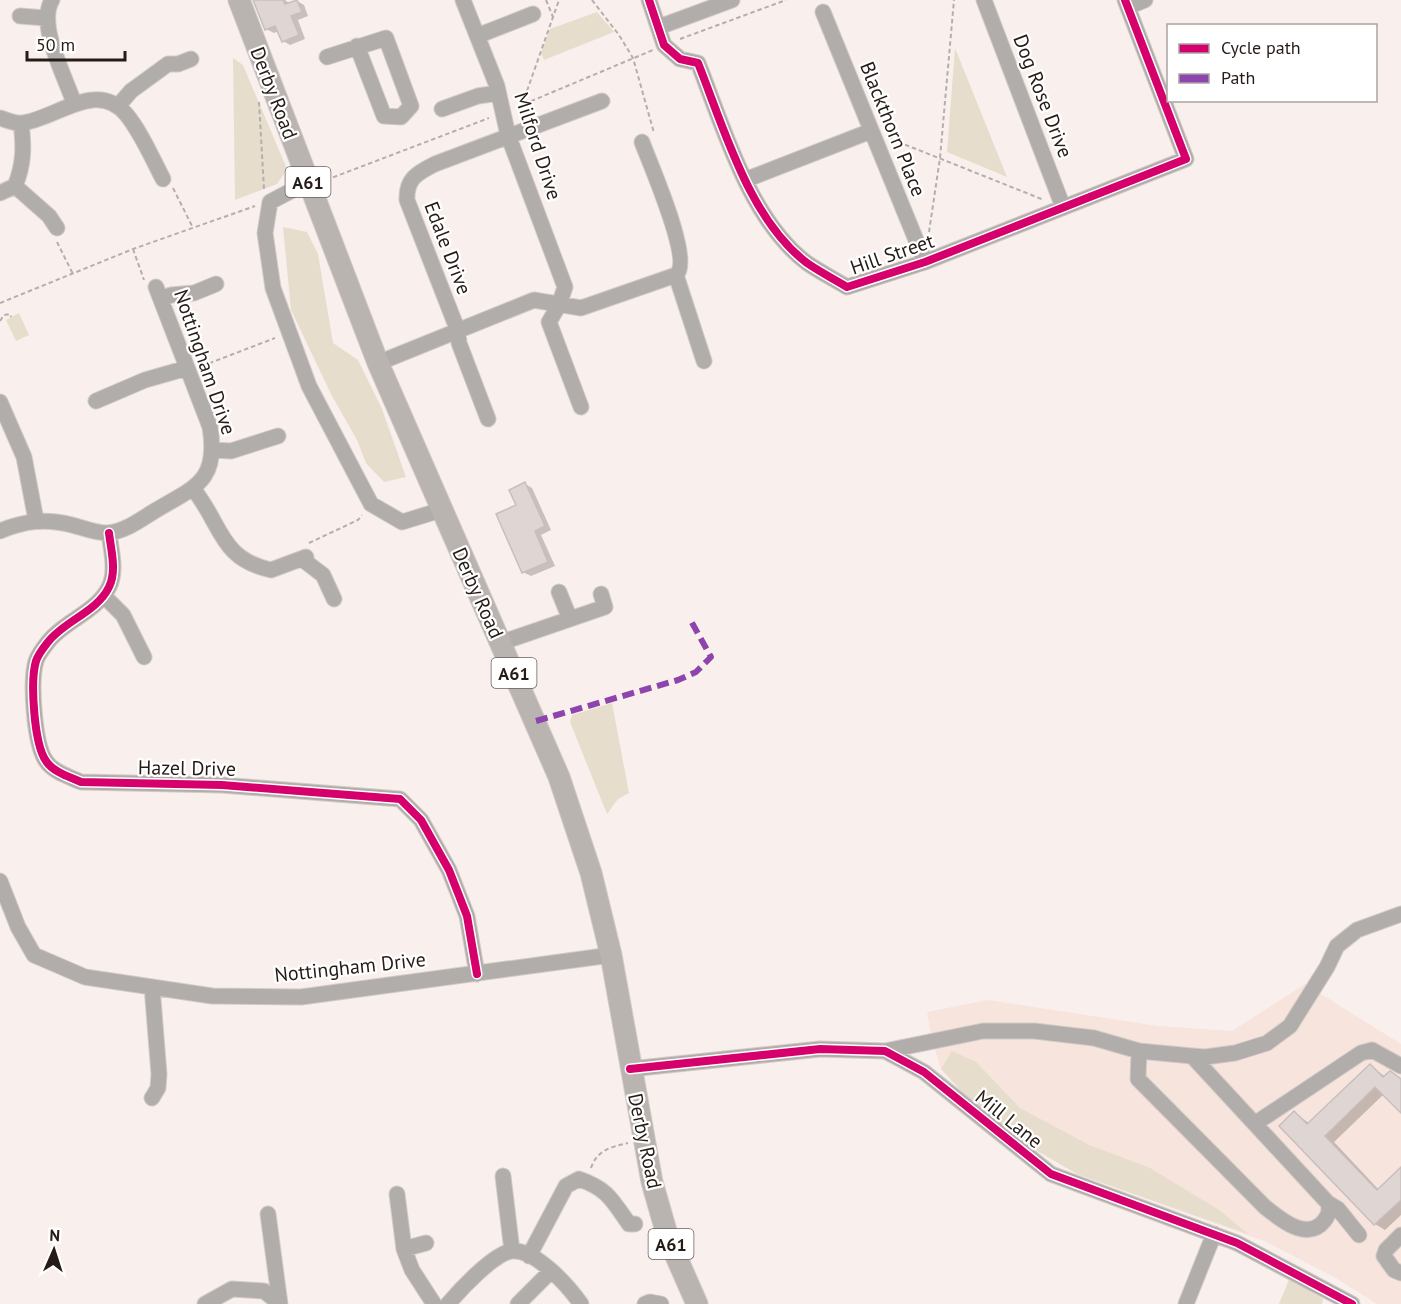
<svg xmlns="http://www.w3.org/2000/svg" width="1401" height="1304" font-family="'PT Sans',sans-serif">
<rect width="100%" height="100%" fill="#f9f0ed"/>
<path fill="#f7e4dd" d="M1305,984L1401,1044V1304H1377L1334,1277L1264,1241L1077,1174L964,1094L941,1069L932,1040L927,1012L988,1000L1158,1026L1232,1031Z"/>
<path fill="#e6ddcc" d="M597,12L614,32L544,60L541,53L550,29Z
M955,48L1007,177L947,152Z
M233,58L243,65L287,169L277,184L235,200Z
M283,227L307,232L318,254L333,343L358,360L382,409L406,477L384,482L366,463L357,440L331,394L291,310Z
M19,313L29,335L16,341L6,320Z
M612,703L629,793L618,799L607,814L570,722L572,715Z
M952,1051L976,1062L1020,1108L1089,1145L1150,1168L1219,1210L1248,1234L1077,1174L1008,1134L964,1094L941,1069Z
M1290,1277L1323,1299L1322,1304H1279Z"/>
<path fill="#0003" d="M262,0H285L290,4L297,1L304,5L308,16L298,20L305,39L290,45L283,41L279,31L274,33L266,29Z
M525,484L532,488L551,530L541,535L555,566L531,576L523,572L518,506Z
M1370,1066L1386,1077L1390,1073L1401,1079V1111L1384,1094L1334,1142L1379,1190L1401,1169V1215L1385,1230L1375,1224L1281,1126L1295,1113L1310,1124Z"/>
<path fill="#dfd6d4" stroke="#c8bebe" stroke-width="1.5" d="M253,0H283L285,4L297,0L302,12L291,16L299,35L282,42L275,26L265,30Z
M525,482L545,526L535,531L548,562L522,573L496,514L516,505L509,490Z
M1370,1064L1383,1077L1390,1071L1401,1079V1113L1375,1087L1325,1136L1377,1190L1401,1167V1200L1374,1225L1279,1126L1294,1111L1307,1124Z"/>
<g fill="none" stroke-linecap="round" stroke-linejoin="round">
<g stroke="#d2cbc7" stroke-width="17">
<path id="minor" d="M52,0C37,25 65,76 74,103
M463,0L497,86L508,135L565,287L559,305L549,322L581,407
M649,0L664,45L680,59L698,63C724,128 749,219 807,263C820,272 834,279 847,287L925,262L1186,159L1125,0
M984,0L1063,207
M1128,7L1145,0
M823,12L925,262
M20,16L46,18
M659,27L732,0
M477,36L533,14
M327,57L386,38L411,106L401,117L384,116L357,46
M118,106L131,91L168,64H178L191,59
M442,109L478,96L498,93
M0,118C7,120 15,124 22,123C56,119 96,79 126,114C141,132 152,158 163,179
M745,180L871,131
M308,182L270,202L265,233L273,288L309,386L371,504L402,522L441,510
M15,186C24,164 24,147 21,123
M0,193L15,186L49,216L57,228
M676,275L704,361
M161,299L171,295L194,293L216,284
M378,363L534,300L581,308L676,275C693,260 650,164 642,142
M96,401L145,380L187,368
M0,402L24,457L36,520
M488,419L459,343L458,331L407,200C406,179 417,173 435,164L602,101
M214,450L231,451L278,436
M194,490C222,525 220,559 271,570L306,557
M0,531C24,521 46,518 72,525C83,528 96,533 107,533C124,532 140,520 153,512C194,487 219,483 210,427L156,287
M109,533C111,550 117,571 109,587C97,612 64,621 48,642C44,647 38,655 36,661C30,681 34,744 46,761C53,772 70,777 81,782L222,785L400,799L421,820L449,870L467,916L477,974
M302,559L323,575L334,599
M559,592L570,619
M104,596L123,615L144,657
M500,643L605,607L601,594
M0,881L18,927L34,955L85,977L212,996L301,997L611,955
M885,1051L983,1031H1034L1094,1038L1139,1051L1192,1056L1205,1057L1235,1053L1267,1043L1290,1026L1327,967L1337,946L1357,930L1401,914
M1139,1051L1138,1079L1265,1207C1280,1219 1307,1242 1324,1221C1329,1215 1330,1210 1328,1203L1192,1056
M630,1069L820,1049L885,1051L924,1072L1051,1174L1237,1243L1352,1304
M152,1098L158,1088L159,1074L152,987
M1256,1123L1361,1053L1372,1050L1401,1066
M503,1176L512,1251
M397,1194L404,1249L412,1270L434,1304
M1328,1203L1338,1209L1359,1235
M268,1214L280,1304
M1401,1235L1386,1250L1384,1256L1394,1270L1401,1273
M404,1249L426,1243
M529,1256L566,1186L579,1179C608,1189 612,1200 629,1224H635
M205,1304L232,1289L264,1291L279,1303
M448,1304C460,1290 494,1253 512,1251C536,1249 569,1287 581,1304
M518,1304L551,1271
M645,1304L650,1302L661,1304
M1186,1304L1214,1234"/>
</g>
<g stroke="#d2cbc7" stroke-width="23">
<path id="highway" d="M239,0L378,363L559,777L591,873L611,955L652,1182L668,1238L697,1304"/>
</g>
<path stroke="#b3afac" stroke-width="2" stroke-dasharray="4.5 3" stroke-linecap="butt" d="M546,0L553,17
M592,0L619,35L633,58L654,133
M680,39L786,0
M259,102L264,189
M522,105L559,0
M517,107L653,50
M891,139L1044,200
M326,180L489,118
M173,188L192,226
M929,232L940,158L954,0
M57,242L73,274
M133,249L144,280
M0,303L133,249L255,206
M0,321L4,315L10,314L11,317
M202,366L275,338
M309,543L358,520L362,515
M591,1168C597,1150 611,1147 628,1143"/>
<use href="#minor" stroke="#b1adab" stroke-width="15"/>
<use href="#highway" stroke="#bab4b1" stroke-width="21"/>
<path stroke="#8e44ad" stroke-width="6" stroke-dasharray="12 6" stroke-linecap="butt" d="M536,721L678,680L696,672L711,657L691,621"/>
<g stroke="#fff" stroke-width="11">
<path id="cycleway" d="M649,0L664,45L680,59L698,63C724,128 749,219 807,263C820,272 834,279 847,287L925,262L1186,159L1125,0
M109,533C111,550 117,571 109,587C97,612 64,621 48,642C44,647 38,655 36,661C30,681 34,744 46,761C53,772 70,777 81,782L222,785L400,799L421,820L449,870L467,916L477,974
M630,1069L820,1049L885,1051L924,1072L1051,1174L1237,1243L1352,1304"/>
</g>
<use href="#cycleway" stroke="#d6006c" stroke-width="8"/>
</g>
<g text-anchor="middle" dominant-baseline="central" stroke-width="4.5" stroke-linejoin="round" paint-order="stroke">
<g fill="#fff" stroke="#66605d" stroke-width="1.5">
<rect x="285.5" y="167" width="45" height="30" rx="4.5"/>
<rect x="491.5" y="658" width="45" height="30" rx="4.5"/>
<rect x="648.5" y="1229" width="45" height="30" rx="4.5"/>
</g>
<g font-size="18" font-weight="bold" fill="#251c18">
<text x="308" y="182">A61</text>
<text x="514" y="673">A61</text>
<text x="671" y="1244">A61</text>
</g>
<g font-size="20" fill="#251c18" stroke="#fff">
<text transform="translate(274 93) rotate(69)">Derby Road</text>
<text transform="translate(1043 96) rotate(69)">Dog Rose Drive</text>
<text transform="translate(893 129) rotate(68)">Blackthorn Place</text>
<text transform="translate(538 146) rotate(72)">Milford Drive</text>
<text transform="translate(448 248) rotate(69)">Edale Drive</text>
<text transform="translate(892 254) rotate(-19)">Hill Street</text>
<text transform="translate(205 362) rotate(71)">Nottingham Drive</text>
<text transform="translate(478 593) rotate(66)">Derby Road</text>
<text transform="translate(187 768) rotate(1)">Hazel Drive</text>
<text transform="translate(350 967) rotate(-6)">Nottingham Drive</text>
<text transform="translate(1009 1119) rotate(39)">Mill Lane</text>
<text transform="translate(645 1141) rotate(78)">Derby Road</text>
</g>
</g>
<rect x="1167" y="24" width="210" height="78" fill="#ffffff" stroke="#a8a4a3" stroke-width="1.5"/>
<rect x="1179" y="44" width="30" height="9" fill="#d6006c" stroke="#a8a4a3" stroke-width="1.5"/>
<text x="1221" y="54" font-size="18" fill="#251c18">Cycle path</text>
<rect x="1179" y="74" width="30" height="9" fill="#8e44ad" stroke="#a8a4a3" stroke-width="1.5"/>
<text x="1221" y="84" font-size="18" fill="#251c18">Path</text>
<g transform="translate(54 1250) rotate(3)" stroke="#ffffff" stroke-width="4.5" paint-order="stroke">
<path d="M0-4.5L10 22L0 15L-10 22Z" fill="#251c18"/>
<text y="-9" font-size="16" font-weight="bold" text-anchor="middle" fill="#251c18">N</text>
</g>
<path d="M27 51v9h98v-9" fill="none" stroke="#251c18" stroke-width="3"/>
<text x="36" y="51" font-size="18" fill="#251c18" stroke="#ffffff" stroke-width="4.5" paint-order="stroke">50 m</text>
</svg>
